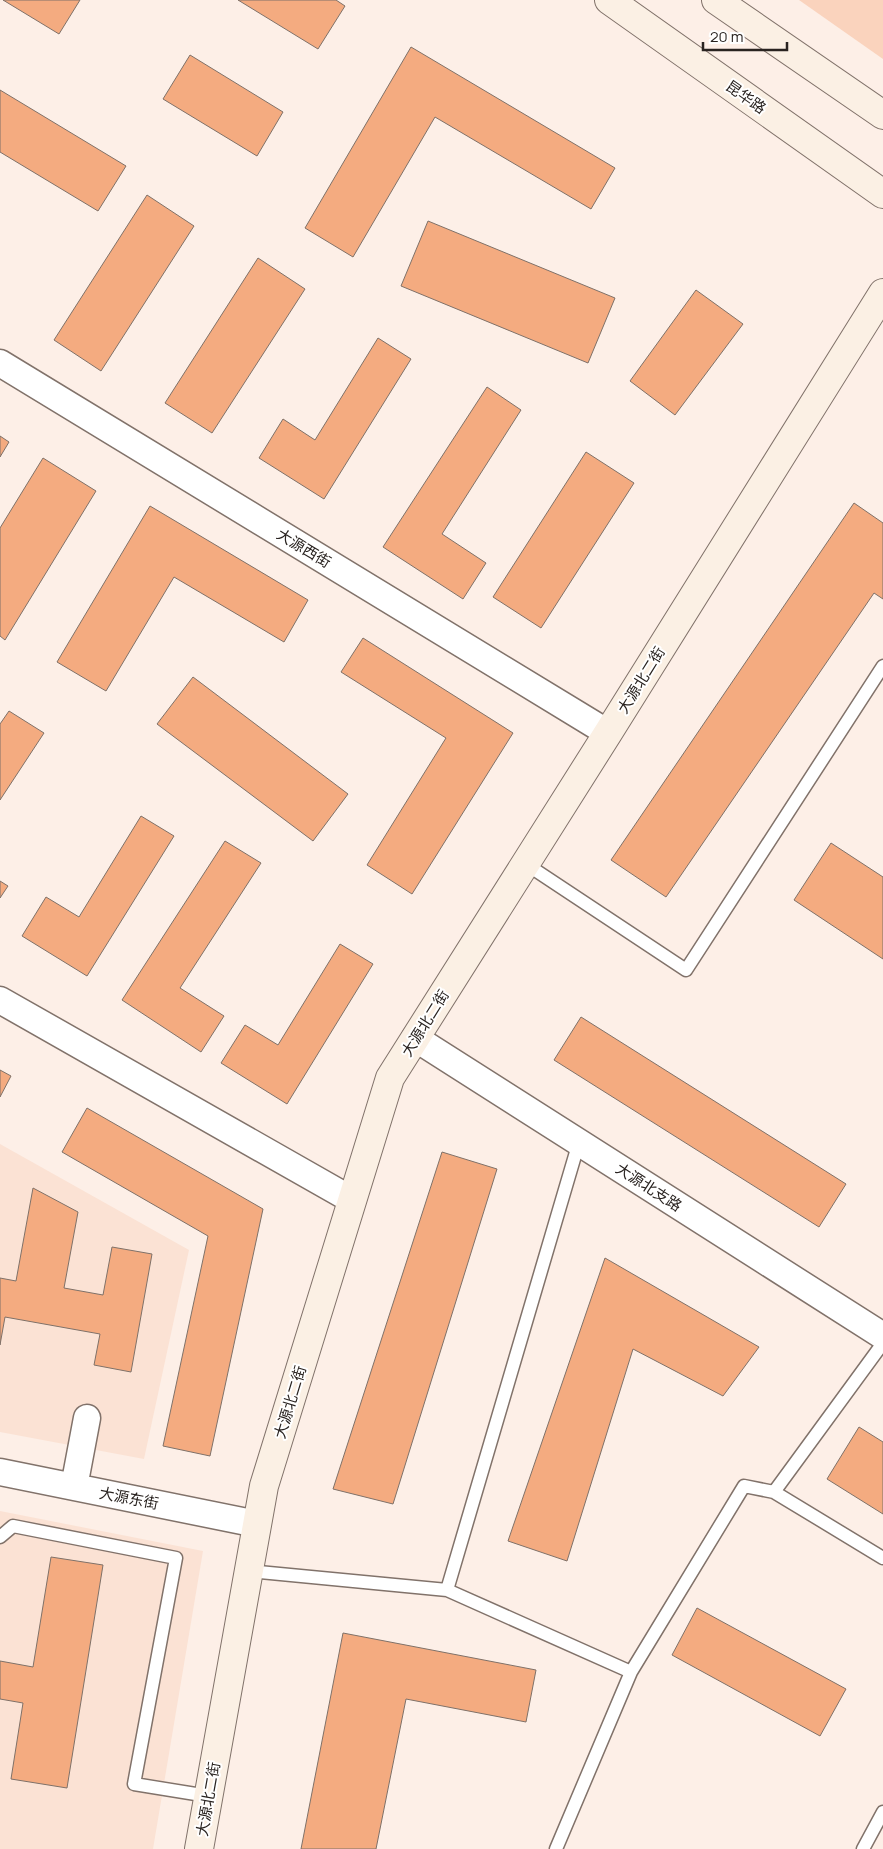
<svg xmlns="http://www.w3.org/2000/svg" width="883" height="1849" font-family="Manrope,'Noto Sans SC',sans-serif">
<rect width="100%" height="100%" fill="#fdefe7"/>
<path fill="#fbe2d4" d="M0,1144L189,1250L144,1459L0,1432Z
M0,1511L203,1551L153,1849H0Z"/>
<path fill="#fad3bd" d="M799,0H883V59Z"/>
<path fill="#f4ab80" stroke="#7f7168" d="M3,0H80L59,34Z
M238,0H336L345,6L318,49Z
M411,47L615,168L591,209L435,117L353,257L305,228Z
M190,55L283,112L257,156L163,99Z
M0,90L126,166L98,211L0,152Z
M147,195L194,226L101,371L54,340Z
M428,221L615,298L588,363L401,286Z
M258,258L305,289L212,433L165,403Z
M696,290L743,324L675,415L630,381Z
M378,338L411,359L324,499L259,458L283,419L315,440Z
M487,387L521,410L442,534L486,563L463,599L383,547Z
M0,436L9,442L0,457Z
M586,452L634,483L541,628L493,597Z
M43,458L96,491L5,640L0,636V528Z
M854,503L883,523V599L874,593L666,897L611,860Z
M150,506L308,600L284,642L174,577L106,691L57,662Z
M363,638L513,733L412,894L367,865L446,738L341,672Z
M193,677L348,794L313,841L157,724Z
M9,711L44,733L0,800V724Z
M141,816L174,836L87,976L22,936L46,897L79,917Z
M225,841L261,863L180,988L224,1016L201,1052L122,1000Z
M831,843L883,877V959L794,900Z
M0,881L8,886L0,898Z
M340,944L373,964L287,1104L221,1063L245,1025L278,1045Z
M581,1017L846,1184L819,1227L554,1060Z
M0,1070L11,1076L0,1097Z
M87,1108L263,1209L210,1456L163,1446L208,1236L62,1152Z
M442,1152L497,1169L393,1504L333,1489Z
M33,1188L78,1212L64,1288L103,1295L112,1247L152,1254L131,1372L94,1365L100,1334L5,1317L0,1345V1278L16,1281Z
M605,1258L759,1347L723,1396L633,1349L567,1561L508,1541Z
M859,1427L883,1442V1514L827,1479Z
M51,1557L103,1565L67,1788L11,1779L23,1703L0,1699V1661L33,1667Z
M697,1608L846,1689L820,1736L672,1655Z
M343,1633L536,1670L526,1722L406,1699L376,1849H301Z"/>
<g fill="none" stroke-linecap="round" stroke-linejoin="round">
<g stroke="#81726a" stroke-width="15">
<path id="lane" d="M526,864L686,970L883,666
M883,1343L774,1492L883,1558
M0,1537L13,1526L176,1558L134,1784L208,1796
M249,1571L447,1590L631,1672
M447,1590L579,1142
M556,1849L631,1672L744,1486L774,1492
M863,1849L883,1812"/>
</g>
<g stroke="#81726a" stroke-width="29">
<path id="street" d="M0,363L608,733
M0,1000L352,1200
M415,1038L883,1336
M0,1472L257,1524
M74,1487L87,1418"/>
</g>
<g stroke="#81726a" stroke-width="30">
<path id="secondary" d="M609,0L883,194
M716,0L883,115
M199,1849L264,1486L390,1078L608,733L883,293"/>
</g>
<use href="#lane" stroke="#fff" stroke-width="12"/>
<use href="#street" stroke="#fff" stroke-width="26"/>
<use href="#secondary" stroke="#fbf0e4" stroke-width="28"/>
</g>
<g text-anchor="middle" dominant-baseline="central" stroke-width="4" stroke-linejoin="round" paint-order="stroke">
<g font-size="15" fill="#292320" stroke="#fff">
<text transform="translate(746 97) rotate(35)">昆华路</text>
<text transform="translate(304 548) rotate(31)">大源西街</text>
<text transform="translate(641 680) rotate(-58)">大源北二街</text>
<text transform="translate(425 1023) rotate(-58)">大源北二街</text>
<text transform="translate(649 1187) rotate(33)">大源北支路</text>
<text transform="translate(290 1402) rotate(-73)">大源北二街</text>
<text transform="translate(129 1498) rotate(11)">大源东街</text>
<text transform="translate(208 1799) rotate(-80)">大源北二街</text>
</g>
</g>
<path d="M703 42v8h84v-8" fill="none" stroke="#292320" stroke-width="2.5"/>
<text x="710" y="42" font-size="15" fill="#292320" stroke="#ffffff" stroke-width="4" paint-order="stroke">20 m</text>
</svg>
